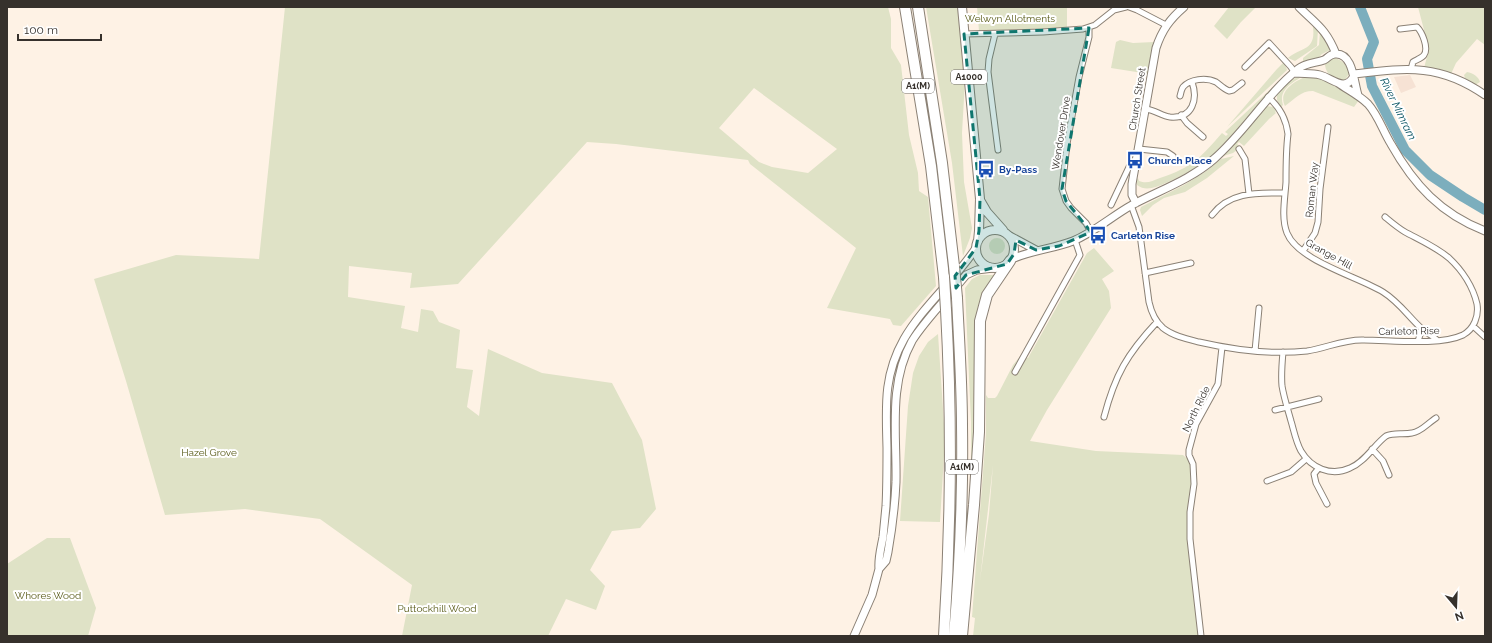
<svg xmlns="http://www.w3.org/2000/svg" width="1492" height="643" font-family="Raleway,sans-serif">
<rect width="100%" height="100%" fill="#fef2e5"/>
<path fill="#f6e2d4" d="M1410,75L1416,87L1401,93L1394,77Z"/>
<path fill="#dfe2c6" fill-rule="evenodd" d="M285,7H888L891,19V48L901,65L909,135L918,173L919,191L928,197L936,286L901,326L893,325L890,319L827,308L856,248L750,164L748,160L616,144L587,142L458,284L410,288L412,273L349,266L348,297L405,306L401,328L418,332L421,309L433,311L439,322L460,330L456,368L473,370L467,407L479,416L488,349L542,373L612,383L642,440L656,509L640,528L612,531L590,570L605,586L596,610L566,599L548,636H402L412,585L320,519L245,509L165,515L126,381L94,279L176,255L259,259ZM754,88L837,149L808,173L772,167L759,162L719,128Z
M926,7H958L965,81L962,133L964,182L972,228L970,238L963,256L952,163Z
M977,7H1067V29L979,31Z
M1229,7H1256L1241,22L1227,39L1214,26Z
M1418,7H1485V45L1477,39L1456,63L1451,74L1424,68L1429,49Z
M1315,25L1318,29L1317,46L1295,61L1288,58C1301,47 1316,51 1313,27Z
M1320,31L1332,49L1322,54L1317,59L1303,64V58L1319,45Z
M1120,40L1133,43L1154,42L1149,74L1111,68L1116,42Z
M1333,58C1341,58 1348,66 1349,74L1345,80C1336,82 1326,75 1325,65L1328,60Z
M1284,62L1287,70L1227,127L1277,69Z
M1467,72C1473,73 1479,77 1480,82L1475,85L1465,78L1464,75Z
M1305,75L1320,78L1359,100L1354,107L1313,91C1300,91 1295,99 1285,106C1278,92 1293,82 1305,77Z
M1303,76C1292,83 1278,90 1283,105L1281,107L1277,100V92C1285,84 1291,78 1303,76Z
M1278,82C1256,107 1230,144 1204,163C1192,171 1179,177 1166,183C1156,187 1146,192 1137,185L1136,181L1138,178L1139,181C1147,184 1152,181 1160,178C1193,167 1200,158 1222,133L1226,136L1228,134L1225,132Z
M1266,106L1273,107L1277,110L1275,112L1276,113L1269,119L1244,146L1239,142L1237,144L1241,147L1233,153L1220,157Z
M1234,156L1207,178L1185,192L1164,198L1153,205L1142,216L1140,210L1141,207L1184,185L1205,172L1221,159Z
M989 246a8 8 0 1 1 16 0a8 8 0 1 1-16 0Z
M1094,248L1114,271L1102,279L1109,291L1111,308L1047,410L1030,441L1096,451L1183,455L1193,464L1194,484L1190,512L1202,636H973L975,618L972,617L986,433V395L988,398H995L997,396L1013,365L1021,355L1028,358L1087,253ZM993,465L989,514L980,580Z
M980,275H997L986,294L971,502V422L965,288L972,279Z
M938,334L945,439L940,522L900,521L908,406L913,373L919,356L928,342Z
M47,538H70L96,608L88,636H7V564Z"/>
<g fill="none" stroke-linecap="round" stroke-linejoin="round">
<path stroke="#7caebd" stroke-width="10" d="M1360,7L1374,42L1367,59L1372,86L1405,150L1430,175L1463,197L1485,210"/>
<g stroke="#8b8175" stroke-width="7">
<path id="street" d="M1129,7L1137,10L1166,25
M1089,28V37L1079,77L1067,144L1062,189L1066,201L1071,208L1086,223L1091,232
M1400,29L1417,27C1422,32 1429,48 1424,55C1422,58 1416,60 1413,62L1411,69
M964,34L1043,32L1083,29L1095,25L1114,10L1126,7
M995,34L989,59L988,72L998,150
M1245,67L1269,43L1291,67L1295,73
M1180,96C1181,93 1181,90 1183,87C1190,79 1206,77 1216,82C1220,85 1224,89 1229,91L1233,90L1242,83
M1268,97C1280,107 1286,118 1288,134C1286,150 1286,166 1286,182C1285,198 1281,218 1287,233C1298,261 1359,277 1383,292C1399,302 1408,316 1421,328C1426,333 1432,335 1437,340
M1146,109C1155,110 1162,116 1170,117C1193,119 1198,99 1192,82
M1181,115L1187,123L1203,137
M1139,149L1167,152L1173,156
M1239,149L1245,159L1249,194
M1111,205L1129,167
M1131,205L1139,227L1149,302C1151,311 1155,321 1163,328C1173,336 1187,339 1199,342C1234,350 1271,355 1307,351C1327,348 1344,339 1364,340C1390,340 1440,346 1463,335C1474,329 1479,316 1477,304C1473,287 1462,270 1449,258C1436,247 1420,240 1405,232C1398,228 1391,222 1385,217
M1212,215C1230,191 1258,193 1285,193
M1303,251L1315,233L1318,222L1320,189L1328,127
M1145,273L1191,263
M1473,326L1485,337
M1418,341L1422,329
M1255,351L1259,308
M1283,352C1282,363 1281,375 1282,386C1284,398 1288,410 1291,421C1294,431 1296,442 1301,451C1311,468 1331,477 1350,468C1365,462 1374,445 1386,436C1394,432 1403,435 1412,433C1421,432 1428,423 1436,418
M1015,372L1080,255L1075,240
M1275,410L1319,399
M1104,417C1115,375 1127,354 1157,322
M1372,449L1383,461L1389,475
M1318,469L1314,474L1316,483L1327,504
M1267,481L1291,472L1306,459
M1201,636L1190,539V512L1194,484L1193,464L1189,455V450L1196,424L1218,384L1222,347"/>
</g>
<g stroke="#8b8175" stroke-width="9">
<path id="secondary" d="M1299,7C1317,25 1326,29 1336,54
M1295,73C1303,74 1312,73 1320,75C1332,78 1345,93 1354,76
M1354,74C1406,68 1439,63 1485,95
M1338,83C1348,90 1359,95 1368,104C1378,115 1383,131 1391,144C1414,185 1441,214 1485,231
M1136,203L1132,195V184L1156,48C1162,30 1170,19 1184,7
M1010,236L1036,250
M1012,259C1032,250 1053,249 1073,241C1095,232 1112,216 1132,205C1160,190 1190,180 1214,159C1245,132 1266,95 1298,69C1305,63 1316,63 1324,60C1328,58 1330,54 1335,54C1353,52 1354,83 1358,95
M879,569C878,558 881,548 883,537C884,527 885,516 886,506C887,487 887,468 887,448C886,407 883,376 904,339C923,306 955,280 976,248
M854,636L872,595L879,569L886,561L888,552C892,529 895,505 896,482C897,435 888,384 912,341C925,320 950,295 966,275L977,270L993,268"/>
</g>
<g stroke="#8b8175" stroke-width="10">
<path id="primary" d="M962,7L980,199L979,231L978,241
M980,200L987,212L1003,230
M976 249a19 19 0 1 1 38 0a19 19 0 1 1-38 0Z"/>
</g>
<g stroke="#8b8175" stroke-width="12">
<path id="highway" d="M905,7L931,166L944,277
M918,7L942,163L954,266
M944,636C951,527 952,419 946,310
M954,636C960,566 963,496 962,426C962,383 959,341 957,298
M962,636L974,505L979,432L980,321L987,295L1010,261"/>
</g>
<use href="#street" stroke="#fff" stroke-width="5"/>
<use href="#secondary" stroke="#fff" stroke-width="7"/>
<use href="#primary" stroke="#fff" stroke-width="8"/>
<use href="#highway" stroke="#fff" stroke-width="10"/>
<g stroke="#8b8175" stroke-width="12" stroke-linecap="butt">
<path id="highway-bridge" d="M954,266L957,298
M944,277L946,310"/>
</g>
<use href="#highway-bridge" stroke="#fff" stroke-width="10"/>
</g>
<path fill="#0f766e" fill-opacity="0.2" stroke="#0f766e" stroke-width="3" stroke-dasharray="8 5" stroke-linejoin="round" d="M1089,28L1062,189L1066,201L1091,232L1059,246L1036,250L1016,240L1014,254L1007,264L966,275L956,288L955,276L976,248L979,231L980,199L964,34Z"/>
<defs>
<g id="bus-bare" transform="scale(1.38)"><path d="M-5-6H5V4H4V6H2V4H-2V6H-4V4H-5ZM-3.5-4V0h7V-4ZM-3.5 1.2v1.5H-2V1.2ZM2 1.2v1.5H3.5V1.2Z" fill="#1a4fb4" stroke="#fff" stroke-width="2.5" paint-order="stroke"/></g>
</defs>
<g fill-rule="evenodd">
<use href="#bus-bare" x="1135" y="160"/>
<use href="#bus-bare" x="986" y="169"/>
<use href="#bus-bare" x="1098" y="235"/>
</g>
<g text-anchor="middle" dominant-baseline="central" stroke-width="4" stroke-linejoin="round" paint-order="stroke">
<g fill="#fff" stroke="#726f6b" stroke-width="1">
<rect x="951" y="70" width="36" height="14" rx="3"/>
<rect x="902" y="79" width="32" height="14" rx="3"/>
<rect x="946" y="460" width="32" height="14" rx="3"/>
</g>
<g font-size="9" font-weight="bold" fill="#36312c">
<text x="969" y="77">A1000</text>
<text x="918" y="86">A1(M)</text>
<text x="962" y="467">A1(M)</text>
</g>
<g font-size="10" fill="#595b18" stroke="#fff">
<text x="1010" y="18">Welwyn Allotments</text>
<text x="209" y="452">Hazel Grove</text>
<text x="48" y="595">Whores Wood</text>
<text x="437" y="608">Puttockhill Wood</text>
</g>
<g font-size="10" fill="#36312c" stroke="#fff">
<text transform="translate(1137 99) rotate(-81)">Church Street</text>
<text transform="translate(1061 133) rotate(-81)">Wendover Drive</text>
<text transform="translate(1312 190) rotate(-84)">Roman Way</text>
<text transform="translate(1329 254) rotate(29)">Grange Hill</text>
<text transform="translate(1409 331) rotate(-1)">Carleton Rise</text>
<text transform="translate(1196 409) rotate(-64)">North Ride</text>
</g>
<g font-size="10" font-weight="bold" fill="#164399" stroke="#fff" text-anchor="start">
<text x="1148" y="160">Church Place</text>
<text x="999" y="169">By-Pass</text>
<text x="1111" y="235">Carleton Rise</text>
</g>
<g font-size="11" font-style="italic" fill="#004e5e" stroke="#fff">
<text transform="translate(1398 109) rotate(64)">River Mimram</text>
</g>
</g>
<rect width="1492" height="643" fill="none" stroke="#36312c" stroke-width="16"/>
<g transform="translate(1456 607) rotate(161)" stroke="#ffffff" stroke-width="3" paint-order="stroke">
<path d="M0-3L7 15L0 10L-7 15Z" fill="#36312c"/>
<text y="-6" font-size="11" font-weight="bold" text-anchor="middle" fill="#36312c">N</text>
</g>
<path d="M18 34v6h83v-6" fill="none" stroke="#36312c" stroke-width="2"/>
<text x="24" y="34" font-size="12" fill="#36312c" stroke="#ffffff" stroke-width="3" paint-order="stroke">100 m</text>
</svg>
